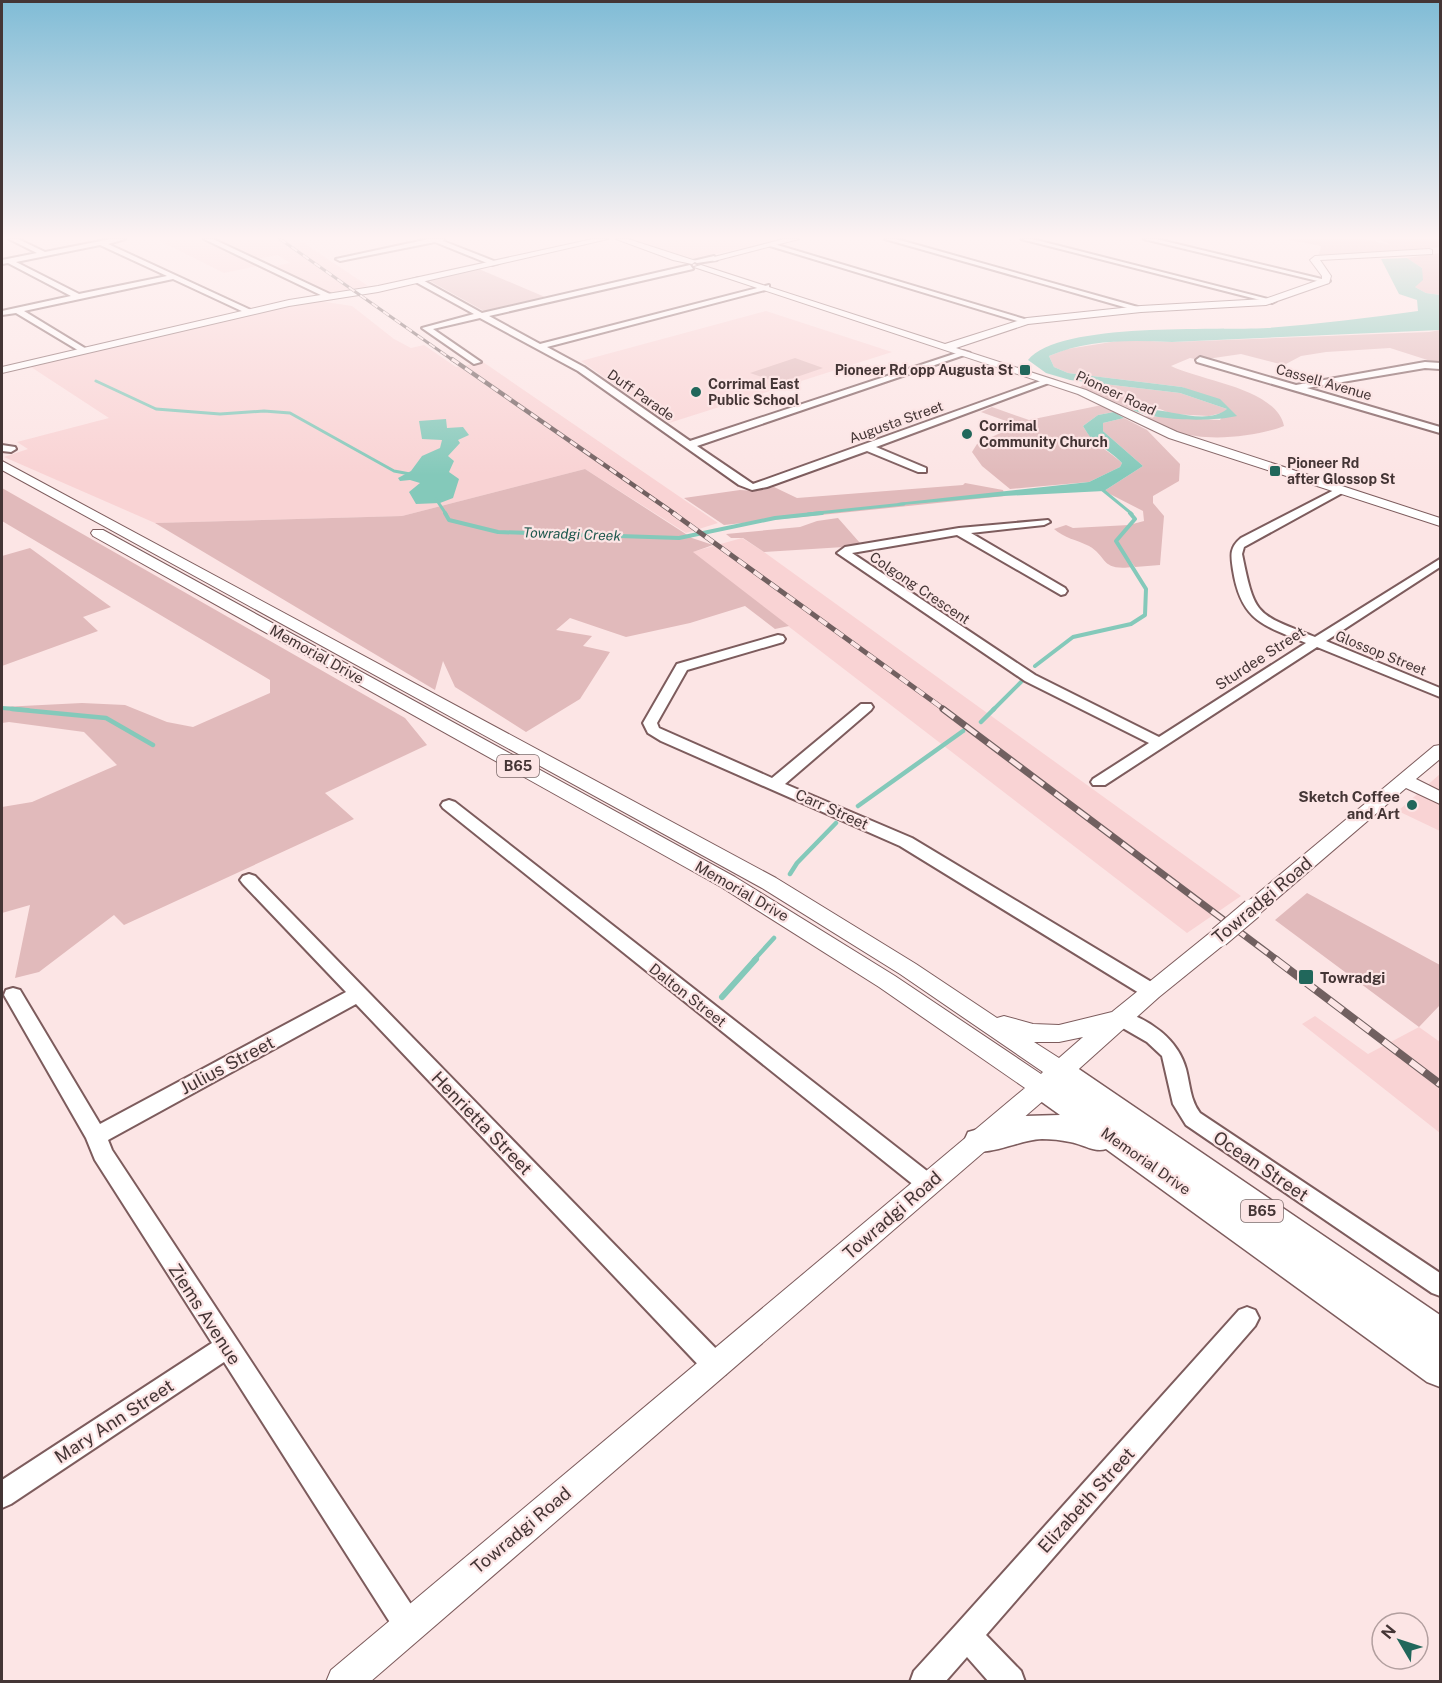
<svg xmlns="http://www.w3.org/2000/svg" width="1442" height="1683" font-family="'Public Sans',sans-serif">
<rect width="100%" height="100%" fill="#fce5e5"/>
<path fill="#f9d3d4" d="M166,239H298L368,286L319,295L262,269L290,263L278,255L257,259L267,264L224,273L158,240Z
M631,239H782L694,259Z
M319,301L352,306L394,339L411,348L424,345L456,367L483,362L718,523L686,533L585,469L402,516L155,523L4,457L28,449L17,442L109,418L31,367L279,308Z
M766,311L892,352L669,423L581,361Z
M742,538L764,552L1241,896L1187,933L692,552Z
M1440,774V831L1398,811Z
M1315,1016L1368,1054L1419,1027L1440,1042V1133L1302,1024Z"/>
<path fill="#e1babb" d="M1285,239H1366L1390,245L1380,239H1440V247L1426,249L1424,253L1319,255L1321,246Z
M1440,253V295L1426,293L1415,287L1422,268L1407,258Z
M479,269L545,297L484,311L428,280Z
M1440,330V364L1390,348L1326,352L1301,356L1284,365L1241,354L1200,360L1190,358L1171,366C1201,381 1276,388 1284,426C1257,437 1206,442 1178,432C1165,428 1155,421 1144,416L1220,420L1228,408L1182,387L1068,373L1054,367L1049,356L1067,349L1124,340L1173,342L1429,332Z
M795,358L823,368L779,383L750,373Z
M1087,382L1180,393L1227,409L1226,412L1209,416L1172,414L1160,409L1145,407L1133,410L1080,387Z
M1102,405L1114,412L1098,415L1083,426C1094,446 1106,448 1122,463L1120,467L1089,482L1010,489L982,466L972,452L977,444L1017,425L981,412L992,407L1029,420Z
M1124,418L1147,430L1180,464L1179,481L1153,496V503L1164,516L1160,565L1135,567L1124,552L1133,567C1100,571 1108,557 1089,546C1077,540 1064,538 1054,529L1066,525L1073,528L1129,525L1144,521L1143,511L1104,491L1143,466L1103,431V423Z
M585,469L692,538L713,545L693,552L789,626L775,629L745,606L690,623L626,637L570,618L556,630L592,636L583,646L610,652L580,699L526,732L455,687L443,661L435,690L155,523L402,516Z
M965,483L1003,490L1005,496L724,525L684,498L740,490L756,491L774,487L797,498L963,485Z
M2,488L405,718L427,745L325,793L354,819L124,925L114,915L39,972L15,978L30,905L2,913V807L32,802L117,765L84,732L9,722L2,723V707L82,703L125,705L167,722L193,727L270,693V680L2,521Z
M838,518L860,543V546L764,552L743,538H731L726,534L800,527L817,521Z
M30,548L111,607L83,617L98,631L2,666V556Z
M1307,893L1440,965V1005L1419,1027L1275,920Z"/>
<path fill="#84c9ba" d="M1407,258L1422,268L1423,280L1415,287L1426,293L1440,295V330L1172,342C1131,340 1088,339 1049,356L1054,367L1068,373L1182,387L1220,399L1237,416C1212,422 1155,421 1133,410C1160,404 1204,428 1227,409L1180,393L1070,380L1046,373L1028,360C1060,321 1217,331 1268,328C1318,324 1368,318 1418,311L1417,300L1399,294L1381,259Z
M1114,412L1124,418L1103,423V431L1143,466L1104,491L1004,496L902,505L897,503L1089,482L1120,467L1122,463C1106,446 1095,448 1083,426L1098,415Z
M446,419L447,428L463,427L469,435L458,440L460,443L448,456L454,461L449,472L459,479L453,498L440,503L416,504L409,492L420,483L410,480L400,481L398,478L411,471L422,456L440,448L442,440L422,439L419,421Z"/>
<g fill="none" stroke-linecap="round" stroke-linejoin="round">
<path stroke="#84c9ba" stroke-width="3" d="M96,381L156,409L220,414L264,411L290,413L394,471L410,474
M1099,487L1132,514
M436,499L446,514
M808,514L904,504"/>
<path stroke="#84c9ba" stroke-width="4" d="M445,513L449,520L498,532L679,538L775,518L822,513
M1035,666L1073,637L1131,624L1145,615L1146,589L1116,541L1135,519L1130,513
M2,708L28,710
M993,710L1021,682"/>
<path stroke="#84c9ba" stroke-width="4.5" d="M12,709L106,718L153,745
M981,722L994,709
M858,806L963,731
M790,874L797,863L836,823
M754,960L774,938"/>
<path stroke="#84c9ba" stroke-width="6" d="M722,997L756,959"/>
<g stroke="#7d5c5d" stroke-width="4">
<path id="minor" d="M9,239H18L45,252L111,239H125L108,244L253,311L246,313L173,279L24,311L88,350L81,352L16,313L2,315V311L71,296L8,263L2,264V260L37,253ZM100,245L167,276L79,294L16,262Z
M204,239H213L334,296L327,298Z
M429,239H444L443,241L499,263L492,265L435,242L340,261L336,259Z
M885,239H896L1145,309L1138,311Z
M1021,239H1032L1276,301L1272,303Z
M1144,239H1156L1330,281L1326,283Z
M770,244H774L1031,321L1024,323L770,246Z
M714,256L717,260L697,263L693,261Z
M690,265L693,269L489,316L540,344L769,285V289L547,347L584,367L690,441L963,351L970,353L697,446L753,484L1046,379L1054,381L876,447L926,468V472H918L867,451L767,487L752,490L739,485L578,371L480,318L433,329L481,362L474,364L422,328L474,314L412,280L419,278L482,313Z
M1200,357L1296,385L1425,362L1440,363V369L1425,368L1307,388L1440,427V433L1197,362L1196,360Z
M2,445L15,447L16,449L11,452L2,451Z
M1340,487L1345,490L1344,492L1244,547L1242,554C1255,618 1256,613 1315,637L1440,559V567L1326,641L1440,688V697L1317,647L1105,785H1093L1091,782L1093,779L1149,743L1025,681L837,553L845,547L959,528L1048,520L1050,522L1044,525L971,533L1065,588L1067,591L1065,594L1061,595L957,535L852,553L1035,675L1159,737L1306,643C1263,625 1241,621 1233,570C1231,556 1229,548 1241,538Z
M778,635L783,636L785,639L783,642L687,670L657,723L659,728L772,778L861,704H871L873,707L871,710L785,784L912,838L1158,986L1160,991L1158,996L1151,998L1144,996L900,846L661,741L648,733L643,723L677,664Z
M449,800L455,802L936,1178L939,1184L936,1190L928,1193L920,1190L443,808L441,805L443,802Z
M249,874L255,876L725,1358L728,1366L725,1374L716,1378L707,1374L356,1004L108,1140L112,1150L418,1615L422,1625L418,1635L408,1639L398,1635L224,1362L11,1504L2,1508V1480L212,1343L95,1160L86,1138L4,995L6,990L13,988L20,990L100,1124L346,992L243,884L240,880L243,876Z
M1121,1011C1149,1019 1178,1039 1186,1069C1190,1084 1190,1100 1200,1113L1440,1273V1296L1432,1293L1186,1125L1173,1104L1162,1056L1147,1042L1114,1023L1111,1018L1114,1013Z
M1247,1307L1255,1310L1259,1318L1255,1326L986,1635L1021,1671L1025,1682H989L967,1657L945,1682H910L914,1671L956,1625L1239,1310Z"/>
</g>
<g stroke="#7d5c5d" stroke-width="2">
<path id="major" d="M593,239H608L378,292L289,306L2,373V367L289,300L378,286Z
M616,239H628L696,261L692,264L673,260Z
M784,239H799L714,261L710,258Z
M1429,249L1432,250V254L1320,260L1331,276L1329,283L1266,305L1141,312L1028,324L956,348L1086,390L1177,432L1440,518V526L1169,438L1078,394L694,267L701,265L945,344L1027,318L1141,306L1265,299L1322,279V276L1310,260L1315,256Z
M2,461L776,878L916,964L997,1018L1004,1016L1033,1024L1059,1025L1112,1012L1211,932L1219,930L1227,932L1230,937L1227,942L1159,997L1051,1094L370,1682H326L331,1670L1025,1088L879,987L721,887L93,536L91,533L93,530H103L735,877L895,976L1041,1074L1043,1072L900,974L762,888L2,470ZM1083,1037L1059,1058L1034,1042H1059Z
M1440,745V759L1416,779L1440,791V804L1406,788L1259,914L1252,916L1245,914L1242,909L1245,904L1434,746Z"/>
</g>
<g stroke="#7d5c5d" stroke-width="3">
<path id="highway" d="M1060,1060L1070,1063L1440,1315V1387L1427,1382L1106,1149C1095,1153 1082,1144 1070,1142C1061,1140 1051,1139 1042,1139C1018,1140 990,1157 968,1150L964,1141L968,1132L1025,1116L1060,1115L1032,1095L1027,1087L1032,1079L1042,1075L1049,1078L1045,1071L1050,1063Z"/>
</g>
<use href="#minor" fill="#fff" fill-rule="evenodd"/>
<use href="#major" fill="#fff" fill-rule="evenodd"/>
<use href="#highway" fill="#fff" fill-rule="evenodd"/>
<g stroke="#716060" stroke-width="3">
<path id="rail-far4" d="M280,239L454,361"/>
</g>
<g stroke="#716060" stroke-width="4.5">
<path id="rail-far3" d="M452,359L675,514"/>
</g>
<g stroke="#716060" stroke-width="5">
<path id="rail-far2" d="M673,513L945,710"/>
</g>
<g stroke="#716060" stroke-width="7">
<path id="rail-far1" d="M943,709L1277,960"/>
</g>
<g stroke="#716060" stroke-width="8">
<path id="rail" d="M1275,959L1440,1084"/>
</g>
<use href="#rail-far4" stroke="#fce5e5" stroke-width="2" stroke-dasharray="7" stroke-linecap="butt"/>
<use href="#rail-far3" stroke="#fce5e5" stroke-width="3" stroke-dasharray="8" stroke-linecap="butt"/>
<use href="#rail-far2" stroke="#fce5e5" stroke-width="4" stroke-dasharray="10" stroke-linecap="butt"/>
<use href="#rail-far1" stroke="#fce5e5" stroke-width="4.5" stroke-dasharray="14" stroke-linecap="butt"/>
<use href="#rail" stroke="#fce5e5" stroke-width="6" stroke-dasharray="17" stroke-linecap="butt"/>
<g stroke="#7d5c5d" stroke-width="22" stroke-linecap="butt">
<path id="major-bridge" d="M1219,937L1252,909"/>
</g>
<use href="#major-bridge" stroke="#fff" stroke-width="20"/>
</g>
<linearGradient id="sky" x2="0" y2="1"><stop stop-color="#80bcd6"/><stop offset="0.5" stop-color="#fef3f3"/><stop offset="1" stop-color="#fef3f3" stop-opacity="0"/></linearGradient>
<rect width="1442" height="475" fill="url(#sky)"/>
<g fill="#21675b" stroke="#fce5e5" stroke-width="2">
<rect x="1019" y="364" width="12" height="12" rx="3"/>
<circle cx="696" cy="392" r="6"/>
<circle cx="967" cy="434" r="6"/>
<rect x="1269" y="465" width="12" height="12" rx="3"/>
<circle cx="1412" cy="805" r="6"/>
<rect x="1298" y="969" width="16" height="16" rx="3"/>
</g>
<g text-anchor="middle" dominant-baseline="central" stroke-width="4.5" stroke-linejoin="round" paint-order="stroke">
<g font-size="14" font-weight="bold" fill="#443535" stroke="#fce5e5" text-anchor="start">
<text x="1013" y="370" text-anchor="end">Pioneer Rd opp Augusta St</text>
<text x="708" y="384">Corrimal East<tspan x="708" dy="16">Public School</tspan></text>
<text x="979" y="426">Corrimal<tspan x="979" dy="16">Community Church</tspan></text>
<text x="1287" y="463">Pioneer Rd<tspan x="1287" dy="16">after Glossop St</tspan></text>
</g>
<g font-size="14" fill="#443535" stroke="#fce5e5">
<text transform="translate(1324 382) rotate(16)">Cassell Avenue</text>
<text transform="translate(1116 393) rotate(25)">Pioneer Road</text>
<text transform="translate(641 395) rotate(35)">Duff Parade</text>
<text transform="translate(896 422) rotate(-20)">Augusta Street</text>
<text transform="translate(920 588) rotate(34)">Colgong Crescent</text>
<text transform="translate(1381 653) rotate(22)">Glossop Street</text>
</g>
<g font-size="14" font-style="italic" fill="#1e584e" stroke="#fce5e5">
<text transform="translate(572 534) rotate(2)">Towradgi Creek</text>
</g>
<g fill="#fce5e5" stroke="#7b6a6a" stroke-width="1.5">
<rect x="497" y="755" width="42" height="22" rx="4.5"/>
<rect x="1241" y="1200" width="42" height="22" rx="4.5"/>
</g>
<g font-size="14" font-weight="bold" fill="#443535">
<text x="518" y="766">B65</text>
<text x="1262" y="1211">B65</text>
</g>
<g font-size="15" fill="#443535" stroke="#fce5e5">
<text transform="translate(317 654) rotate(29)">Memorial Drive</text>
<text transform="translate(1260 658) rotate(-33)">Sturdee Street</text>
<text transform="translate(832 809) rotate(24)">Carr Street</text>
<text transform="translate(742 891) rotate(30)">Memorial Drive</text>
<text transform="translate(688 995) rotate(38)">Dalton Street</text>
<text transform="translate(1146 1161) rotate(35)">Memorial Drive</text>
</g>
<g font-size="15" font-weight="bold" fill="#443535" stroke="#fce5e5" text-anchor="end">
<text x="1400" y="796">Sketch Coffee<tspan x="1400" dy="17">and Art</tspan></text>
<text x="1320" y="977" text-anchor="start">Towradgi</text>
</g>
<g font-size="18" fill="#443535" stroke="#fce5e5">
<text transform="translate(1262 900) rotate(-40)">Towradgi Road</text>
<text transform="translate(227 1065) rotate(-28)">Julius Street</text>
<text transform="translate(482 1123) rotate(46)">Henrietta Street</text>
<text transform="translate(1261 1166) rotate(34)">Ocean Street</text>
<text transform="translate(892 1215) rotate(-41)">Towradgi Road</text>
<text transform="translate(205 1314) rotate(57)">Ziems Avenue</text>
<text transform="translate(114 1421) rotate(-33)">Mary Ann Street</text>
<text transform="translate(1086 1500) rotate(-48)">Elizabeth Street</text>
<text transform="translate(521 1530) rotate(-40)">Towradgi Road</text>
</g>
</g>
<rect width="1442" height="1683" fill="none" stroke="#443535" stroke-width="6"/>
<g transform="translate(1400 1641) rotate(309)"><circle r="28" fill="#fce5e5" stroke="#b29f9f" stroke-width="1.5"/>
<path d="M0-4.5L10 22L0 15L-10 22Z" fill="#21675b"/>
<text y="-9" font-size="16" font-weight="bold" text-anchor="middle" fill="#443535">N</text>
</g>
</svg>
